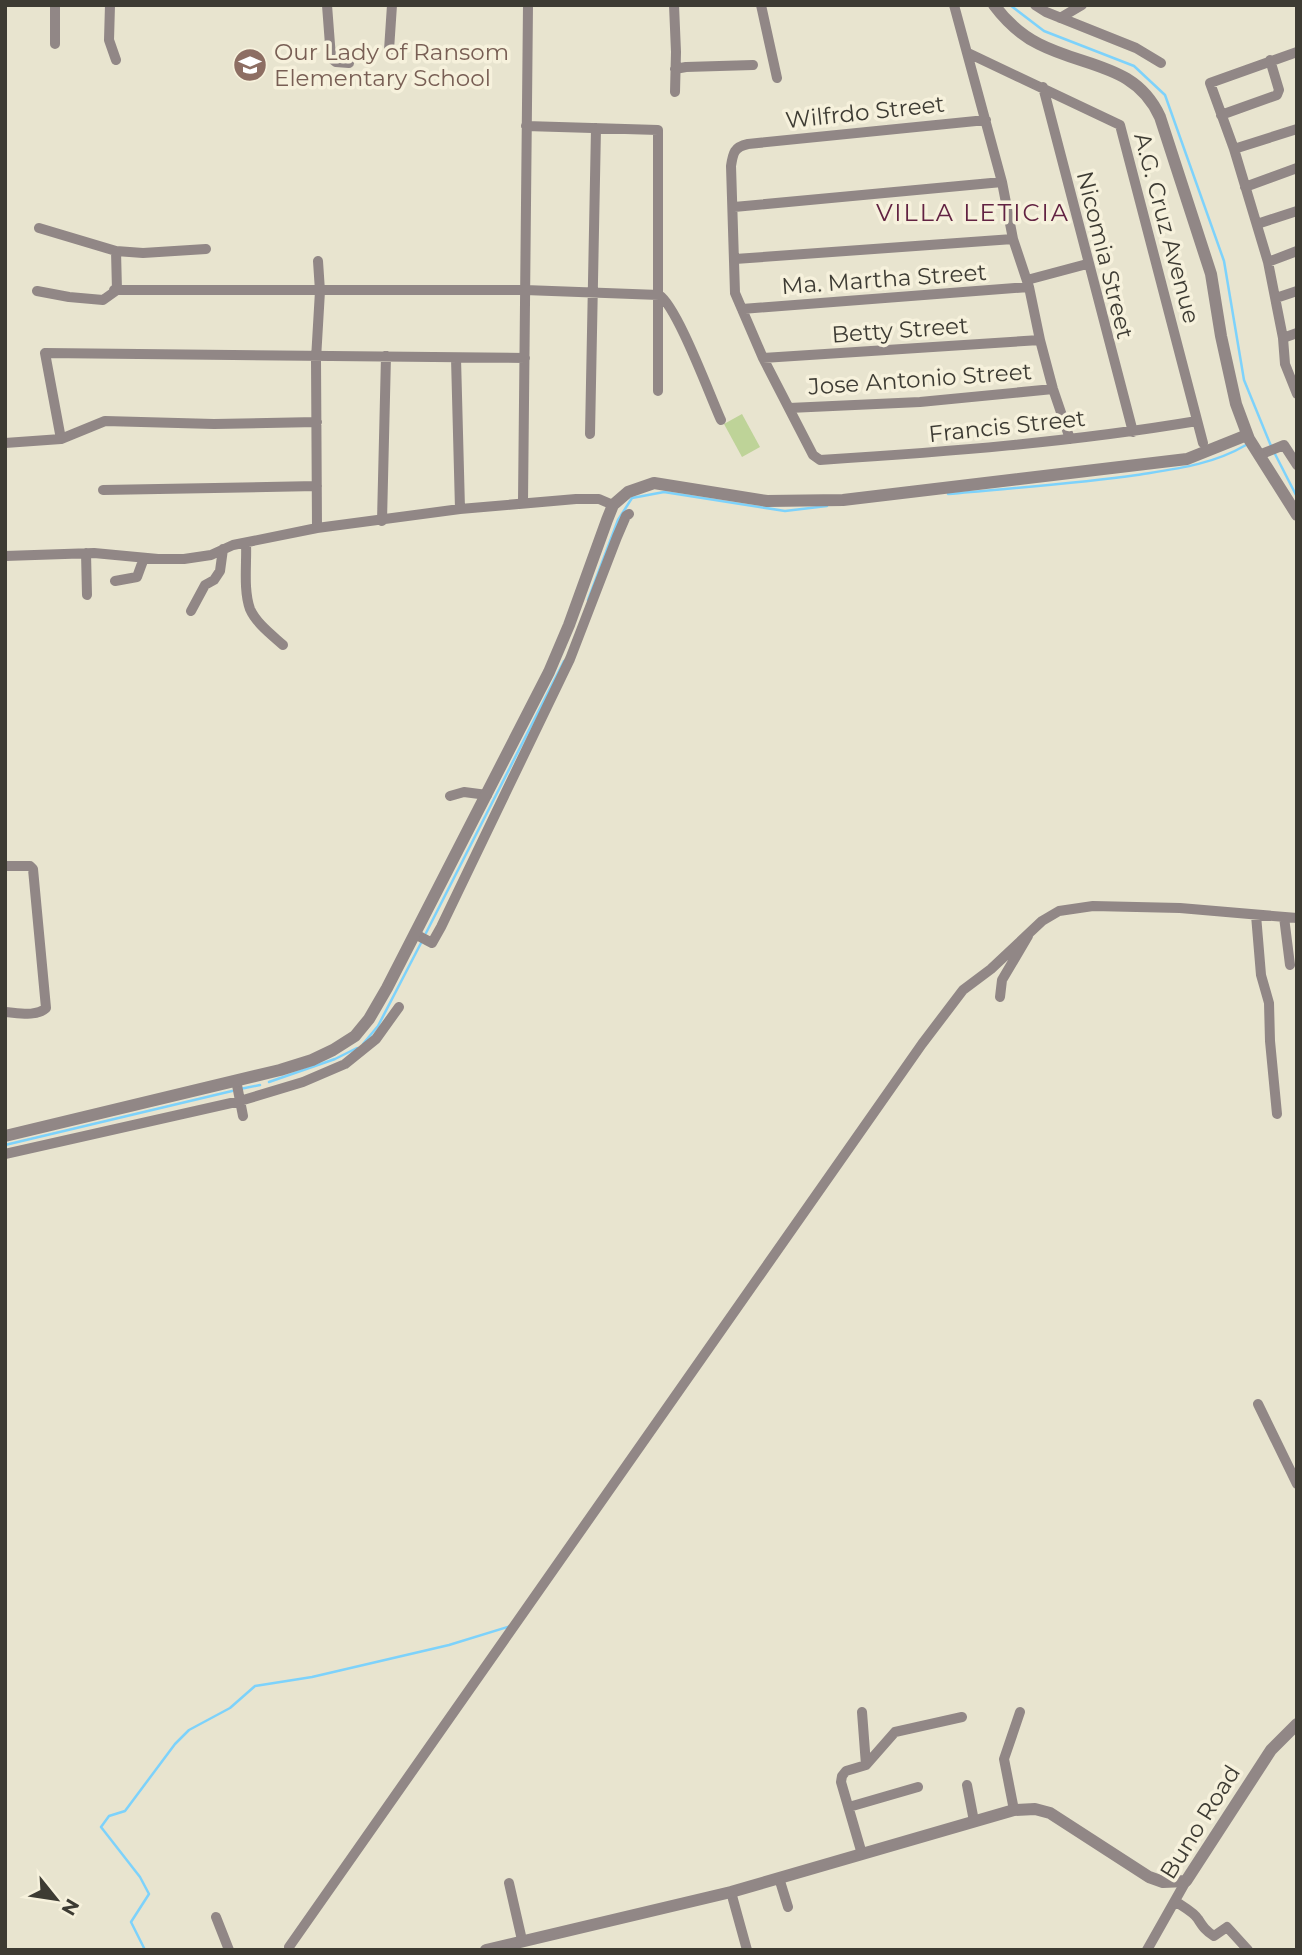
<svg xmlns="http://www.w3.org/2000/svg" width="1302" height="1955" font-family="Montserrat,sans-serif">
<rect width="100%" height="100%" fill="#e8e4cf"/>
<path fill="#bed398" d="M742,414L760,447L742,457L724,424Z"/>
<g fill="none" stroke-linecap="round" stroke-linejoin="round">
<path stroke="#7dd2fb" stroke-width="2.5" d="M1010,5L1044,31L1134,66L1165,95L1224,261L1244,380L1271,446
M1274,452L1297,497
M948,494C1011,488 1075,484 1137,475C1175,469 1212,465 1246,445
M588,600L618,520L632,498L664,492L785,511L827,506
M426,933L564,661
M363,1044L378,1026L421,943
M269,1082L335,1059L357,1048
M240,1089L260,1085
M5,1145L232,1091
M145,1950L131,1922L149,1894L140,1877L101,1827L109,1816L125,1811L175,1744L189,1730L230,1708L255,1686L312,1677L449,1645L511,1626"/>
<path stroke="#918786" stroke-width="10" d="M110,5L109,40L116,60
M327,5L331,58L336,62L349,63
M674,5L676,52L675,92
M761,5L777,78
M954,5L1002,182L1013,239L1029,287L1040,340L1053,389L1070,439
M1035,5L1046,12L1136,48L1161,63
M1060,18L1082,5
M55,44V5
M389,50L392,5
M1297,52L1210,83L1234,149L1268,262L1283,338L1285,364L1297,394
M968,53L1120,125L1203,443
M675,69L686,67L753,65
M1043,87L1133,432
M1221,115L1277,95L1279,90L1270,60
M986,120L748,144C734,147 733,153 731,166L735,293L763,358L813,455L820,460C946,452 1072,442 1197,421
M526,126L658,130V391
M1234,149L1297,129
M1245,187L1297,168
M734,207L1002,182
M1257,224L1297,211
M39,228L116,251
M735,259L1013,239
M1268,262L1297,251
M1027,280L1087,264
M114,290H525L659,295C677,306 710,396 721,420
M37,291L69,297L103,300L117,290L116,251L143,253L206,249
M1276,298L1297,291
M742,309L1029,287
M1283,338L1297,333
M456,358L460,509
M763,358L1040,340
M789,408L920,402L1053,389
M590,434L596,128
M61,439L45,353C205,356 365,357 525,358
M5,443L61,439L105,421L214,424L317,422
M1259,455L1284,445L1297,465
M103,490L317,486
M523,502L528,5
M382,521L386,356
M317,528L316,359L320,291L318,261
M246,543C247,563 243,589 250,609C256,623 272,635 283,645
M86,553L87,595
M5,556L94,553L158,559H184L211,555L233,545L317,528L460,509L576,499H599L613,505
M115,581L137,577L144,558
M191,611L205,585L214,580L220,571L223,549
M450,796L464,792L487,795
M5,866H30L33,869L46,1008C36,1017 19,1013 5,1012
M1256,915L1261,975L1269,1003L1270,1041L1277,1114
M1284,917L1290,965
M415,934L432,943L441,927L570,659L617,537L626,516L629,514
M1000,997L1002,980L1028,936
M236,1080L243,1116
M5,1154L240,1101L303,1082L345,1064L376,1039L399,1007
M1258,1404L1297,1484
M862,1712L866,1765
M967,1785L974,1821
M849,1807L918,1787
M1014,1810L1004,1759L1020,1712
M862,1854L841,1782L842,1776L846,1771L866,1765L895,1732L962,1717
M779,1878L788,1907
M509,1883L522,1940
M731,1892L747,1950
M1175,1901C1182,1906 1194,1912 1198,1919C1203,1927 1206,1931 1214,1936L1227,1927L1248,1950
M216,1917L229,1950
M290,1950L289,1947L922,1044L963,990L991,969L1042,921L1059,911L1093,906L1180,908L1297,918
M1147,1950L1186,1881"/>
<path stroke="#918786" stroke-width="12" d="M994,5C1006,21 1021,35 1039,44C1086,68 1136,64 1160,117L1211,274L1221,336L1236,404L1249,439L1297,515
M5,1136L280,1070L312,1060L333,1050L355,1036L369,1019L387,988L549,672L569,625L607,520L613,505L628,492L654,483L767,501L843,500L1187,459L1247,435
M486,1950L731,1892L1014,1810L1035,1809L1050,1813L1149,1877L1163,1882L1186,1881L1271,1750L1297,1724"/>
</g>
<defs>
<g id="school-disc" transform="scale(1.75)"><circle r="9.5" fill="#8d6e63" stroke="#f6f1dc"/><path d="M0-5L7-2L0 1L-7-2ZM-4 1L0 2.5L4 1V4Q0 6-4 4Z" fill="#fff"/></g>
</defs>
<g fill-rule="evenodd">
<use href="#school-disc" x="250" y="65"/>
</g>
<g text-anchor="middle" dominant-baseline="central" stroke-width="7" stroke-linejoin="round" paint-order="stroke">
<g font-size="23" fill="#785e54" stroke="#f6f1dc" text-anchor="start">
<text x="274" y="52">Our Lady of Ransom<tspan x="274" dy="26">Elementary School</tspan></text>
</g>
<g font-size="23" fill="#3d3b33" stroke="#f6f1dc">
<text transform="translate(865 112) rotate(-6)">Wilfrdo Street</text>
<text transform="translate(1167 228) rotate(75)">A.G. Cruz Avenue</text>
<text transform="translate(1105 255) rotate(76)">Nicomia Street</text>
<text transform="translate(884 279) rotate(-4)">Ma. Martha Street</text>
<text transform="translate(900 330) rotate(-4)">Betty Street</text>
<text transform="translate(920 379) rotate(-4)">Jose Antonio Street</text>
<text transform="translate(1007 426) rotate(-6)">Francis Street</text>
<text transform="translate(1200 1822) rotate(-58)">Buno Road</text>
</g>
<g font-size="24" letter-spacing="2" fill="#622242" stroke="#f6f1dc">
<text x="973" y="212">VILLA LETICIA</text>
</g>
</g>
<rect width="1302" height="1955" fill="none" stroke="#3d3b33" stroke-width="14"/>
<g transform="translate(56 1899) rotate(120)" stroke="#f6f1dc" stroke-width="5" paint-order="stroke">
<path d="M0-5L12 26L0 18L-12 26Z" fill="#3d3b33"/>
<text y="-10" font-size="19" font-weight="bold" text-anchor="middle" fill="#3d3b33">N</text>
</g>
</svg>
